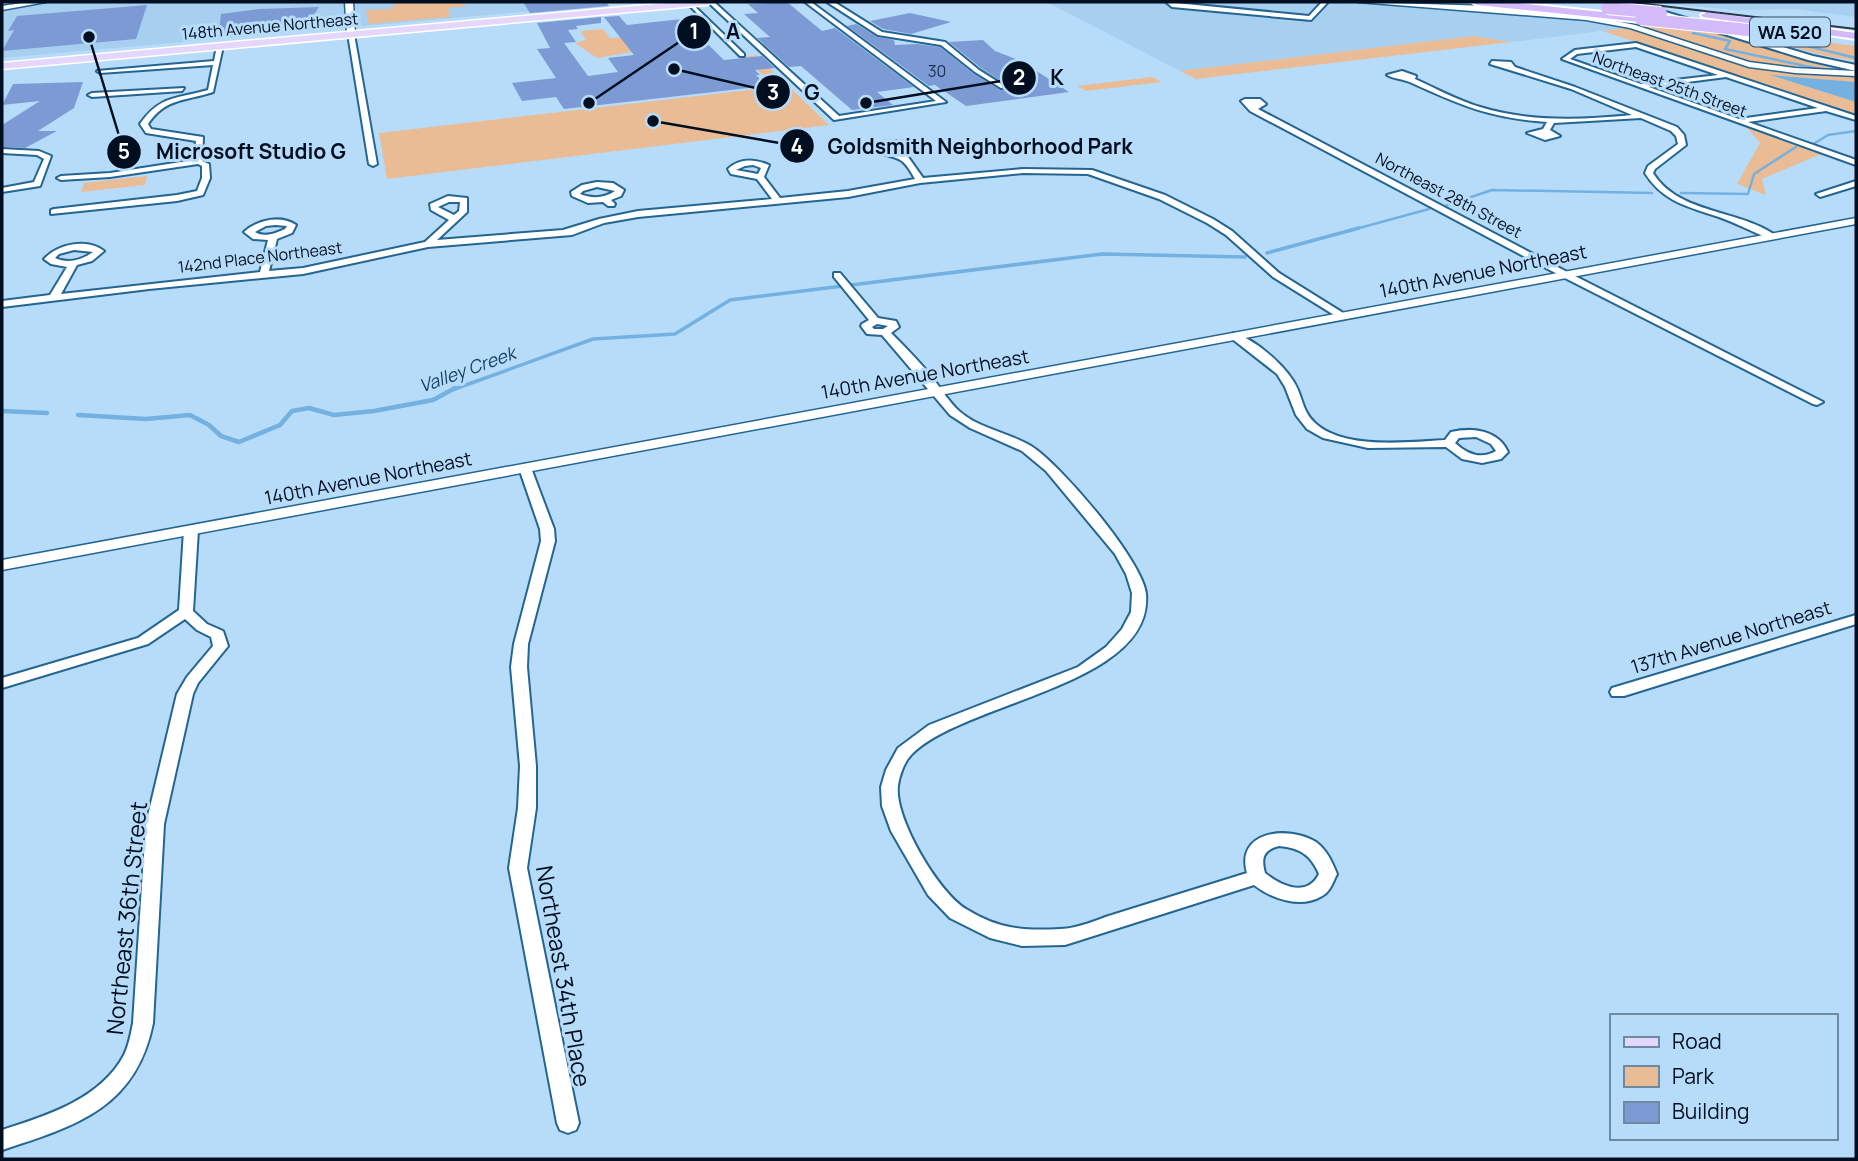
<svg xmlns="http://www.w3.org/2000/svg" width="1858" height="1161" font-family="Manrope,sans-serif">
<rect width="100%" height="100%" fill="#b7dcfa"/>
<path fill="#a7cff0" d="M2,2H634L2,58Z
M1047,2H1334L1532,14L1625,28L1511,42L1474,36L1180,71Z
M1647,2H1856V17L1794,9L1734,10Z"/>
<path fill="#e9bc95" d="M397,2H463L466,6L448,8L450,17L368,24L366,10L391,9Z
M1662,24L1699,28L1856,76V82L1773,76L1856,102V114L1602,31Z
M603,29L610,38L631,37L637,51L597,58L575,43L586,40L580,31Z
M1730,30L1856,46V61L1826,56Z
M1474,36L1511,42L1196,79L1180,71Z
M756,55L829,125L387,179L379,133L775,87L744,57Z
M1152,77L1162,82L1086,91L1077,86Z
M1747,128L1821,154L1762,179L1766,195L1737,184L1760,143Z
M147,176L145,185L81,192L84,183Z"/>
<path fill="#74b1e0" d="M1770,75L1856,82V102Z"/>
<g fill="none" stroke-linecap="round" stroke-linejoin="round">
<path stroke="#74b1e0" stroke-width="2.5" d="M1693,33L1730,41L1725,49L1820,69
M1803,45L1856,58
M1815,143L1828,135L1856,131
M1681,193L1748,194L1754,174L1796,147
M1447,205L1492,190L1652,193
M1352,230L1429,209"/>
<path stroke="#74b1e0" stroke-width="3.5" d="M1267,253L1359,228
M452,390L593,339L675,334L730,300L1102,254L1245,257"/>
<path stroke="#74b1e0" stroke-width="4.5" d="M2,411L47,413
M78,415L146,419L190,415L209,425L221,436L239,442L280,425L292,411L309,408L334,415L374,411L433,400L455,388"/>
</g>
<path fill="#7c9bd5" d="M523,2H600V4L606,2L609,6L530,13Z
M787,2L822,31L835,28L914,87L877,92L893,105L852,110L801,66L789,67L757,38L770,37L744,14L758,13L748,4Z
M147,5L136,39L2,51L14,30L8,31L17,16Z
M319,7L305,28L219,35L221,14L259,9Z
M910,13L951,22L911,34L883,29L870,21Z
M619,16L627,25L682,19L724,60L762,56L775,68L755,70L760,75H756L767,86L564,109L556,97L522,101L512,83L556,78L537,49L550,48L537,23L601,17V23L576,26L578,29L568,30L576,42L564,43L588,76L618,72L608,58L634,55L604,17Z
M856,24L877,37L894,40L895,45L917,44L940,47L974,74L1000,90H1007V85L981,68L949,42L983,40L995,51L1021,61L1069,92L966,106L935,85L929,86L847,26Z
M83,82L74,108L38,131H57L25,148L2,147V125L40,101L2,105L13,84Z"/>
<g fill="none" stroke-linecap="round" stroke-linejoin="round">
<g stroke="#246591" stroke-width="4">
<path id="minor" d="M686,2H690L744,54V56H740Z
M708,2H714L839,116L936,101L805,2H811L946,102L834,120Z
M827,2H834L882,32L945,42L979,70L1006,87L1001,88L975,72L941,45L878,35Z
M1166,2L1309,16L1322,2H1328L1311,20L1172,7Z
M351,32L354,34L377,164L373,166L369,164L348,34Z
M1636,43L1856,116V120L1826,111L1748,122L1856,160V165L1562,59L1575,50ZM1636,47L1718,75L1641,84L1570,59L1577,54ZM1726,77L1818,108L1739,119L1649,87Z
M220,44L223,46L213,92C186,101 165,98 148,124L151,129L203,137L202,161L209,164L210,178L203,195L177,201L51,214V210L54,209L177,195L197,191L202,178V166L198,164L110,177L61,180L57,178L61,176L110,173L194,160L196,141L146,133L140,124C160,95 177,99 208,90L213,65L100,73L97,71L214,61L217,46Z
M1492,61L1511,62L1515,67L1575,87L1677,127L1684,135L1686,145L1655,169L1653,173C1679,215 1741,209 1778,237L1770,239C1753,232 1736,223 1719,217C1689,207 1663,202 1645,173L1648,166L1678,144L1676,136L1671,131L1641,118L1554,123L1550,130L1560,136L1545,140L1527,133L1543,129L1547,122C1491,118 1462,106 1412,83C1404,79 1394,79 1387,75L1402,71L1416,76L1415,79C1437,89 1457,100 1480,107C1529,122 1582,120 1632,115L1571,89L1490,64Z
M184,88L182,91L92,97L88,95L92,93Z
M1245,99H1260L1266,104L1258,109L1569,273L1823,402L1817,405L1813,404L1563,277L1250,111L1241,101Z
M890,141L907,142L916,147V151L906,154L923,178L1023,169L1092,170L1165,195L1213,219L1232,231L1279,273L1348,316L1339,318L1273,277L1226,235L1207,223L1159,199L1088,174L1023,173L920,183L848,197L638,217L604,223L572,235L428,247L303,274L149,289L2,307V301L50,295L67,267L51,264L44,259C58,244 87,238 104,251L92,261L77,265L61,294L260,272L268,240L253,239L244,232C258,219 281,215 296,225L292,233L277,239L269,271L303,268L425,242L449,220L431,210L430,204L448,196L467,198V212L437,240L563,230L599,219L638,211L772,199L757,179L731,174L728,169C740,158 755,159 769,165L764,177L780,198L848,191L915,179C900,151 897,162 874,150L879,143ZM890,145L907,149L896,152L883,149ZM753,165L761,168L758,174L736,170L745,166ZM449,202H460L459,211L454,215L438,207ZM275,225L287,226L285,229C276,233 264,238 255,232L266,226ZM74,250L93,252C82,260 68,264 55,258L59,254Z
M2,149L39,151L51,156L40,186L2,192V188L34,182L44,159L37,155L2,153Z
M1856,181V186L1820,197L1816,194Z
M597,182L613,183L624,190L621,196L611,200L615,204L614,206H608L603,202L588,203L572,196L571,192L582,185ZM597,187L615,191C605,198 592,199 580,194L583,191Z
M834,273H840L878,318L896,321L899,327L891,333C906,348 921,363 934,380C942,390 949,402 959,411C979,429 1008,432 1031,446C1060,464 1143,561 1146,594C1154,686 961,702 911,755C904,762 899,777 898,786C894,818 939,893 966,909C998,929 1023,931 1060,929C1078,929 1098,919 1115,914C1159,900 1203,887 1247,873C1235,831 1288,825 1316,842C1327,850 1332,862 1337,874C1333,882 1330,892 1322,896C1301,909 1272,899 1254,885L1065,945L1022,946L990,938L950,918L928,895L891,831L882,806L881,787L886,770L898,748L929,725L1078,667L1106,647L1122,629L1131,612L1132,593L1126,574L1115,554L1046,471L1022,451L970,428L950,415L882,335L867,334L861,326L862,324L869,320L834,277ZM877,324L888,326L883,329H874L872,327ZM1279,846C1300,848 1311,855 1319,874C1307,898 1281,886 1265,873C1261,858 1263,850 1279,846Z
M1235,333C1257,341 1289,368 1298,390C1303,402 1304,413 1315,423C1344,450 1408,442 1445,440L1451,432C1473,427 1498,430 1508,452L1501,459L1482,463L1462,459L1446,447L1368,448L1323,438L1307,429L1296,415L1285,387L1277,374L1231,338V334ZM1476,437L1491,444L1496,451C1481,460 1467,454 1455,443L1459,438Z
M525,464L531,468L554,529L555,541L528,644L527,667L536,766V808L527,868L579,1123L576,1130L568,1133L560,1130L557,1123L509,868L518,808L520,766L511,667L514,644L541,541L540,529L519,468Z
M191,526L198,530L193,611L207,624L223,631L228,646L198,683L193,694L164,824L153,1023C136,1108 76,1126 2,1150V1130C46,1116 101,1099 124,1055C129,1045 131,1033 133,1023L146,824L177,694L187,677L213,646L211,637L197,630L185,619L148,644L2,688V678L138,638L179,610L184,530Z
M1856,615V624L1624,696H1612L1610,692L1612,688Z"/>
</g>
<g stroke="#246591" stroke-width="3">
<path id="tertiary" d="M29,2H46L2,10V6Z
M345,2H353L355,34L351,36L347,34Z
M1358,2L1490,6L1586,15L1635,25L1749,62L1795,68L1856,71V76L1795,73L1749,67L1630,28L1586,20Z
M1856,218V224L2,570V560Z"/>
</g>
<g stroke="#246591" stroke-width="4">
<path id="secondary" d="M1620,2H1632L1813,56L1856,65V71L1808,60Z"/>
</g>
<g stroke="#fff" stroke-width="3">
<path id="primary" d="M679,2H712L707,5L2,69V63Z"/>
</g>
<g stroke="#fff" stroke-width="4">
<path id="motorway" d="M1472,2H1506L1641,16L1647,19L1641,22L1477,5Z
M1707,12L1856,33V39L1703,17L1701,15Z"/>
</g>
<use href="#minor" fill="#fff" fill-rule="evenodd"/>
<use href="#tertiary" fill="#fff" fill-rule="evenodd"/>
<use href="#secondary" fill="#fff" fill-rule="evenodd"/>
<use href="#primary" fill="#e5d6fb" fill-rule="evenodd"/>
<use href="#motorway" fill="#d3baf9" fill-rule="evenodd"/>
<path stroke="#26394d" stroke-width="2" d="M1629,2L1856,29"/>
<g stroke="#fff" stroke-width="14" stroke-linecap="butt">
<path id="motorway-bridge" d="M1607,8L1661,13
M1641,19L1758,31"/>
</g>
<use href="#motorway-bridge" stroke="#d3baf9" stroke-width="12"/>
</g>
<g text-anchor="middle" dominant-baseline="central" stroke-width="6" stroke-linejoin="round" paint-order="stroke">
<g font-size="16" fill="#000e1f" stroke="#b7dcfa">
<text transform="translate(270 26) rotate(-5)">148th Avenue Northeast</text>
<text transform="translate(1670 84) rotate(20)">Northeast 25th Street</text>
<text transform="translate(1449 195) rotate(28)">Northeast 28th Street</text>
<text transform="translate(260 257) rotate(-7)">142nd Place Northeast</text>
</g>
<g font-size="16" fill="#1f314c">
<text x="937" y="71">30</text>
</g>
<rect fill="#b7dcfa" stroke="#374c61" stroke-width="2" x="1750" y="17.5" width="80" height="29" rx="5"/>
<g font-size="18" font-weight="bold" fill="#000e1f">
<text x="1790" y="32">WA 520</text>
</g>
<g font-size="18" font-style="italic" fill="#144363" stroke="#b7dcfa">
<text transform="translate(467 369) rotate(-20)">Valley Creek</text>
</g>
<g font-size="19" fill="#000e1f" stroke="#b7dcfa">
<text transform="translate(1483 271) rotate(-11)">140th Avenue Northeast</text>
<text transform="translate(925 374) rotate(-10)">140th Avenue Northeast</text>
<text transform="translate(368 478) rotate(-11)">140th Avenue Northeast</text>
<text transform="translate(1731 637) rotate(-17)">137th Avenue Northeast</text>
</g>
<g font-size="23" fill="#000e1f" stroke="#b7dcfa">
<text transform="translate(126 918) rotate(-84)">Northeast 36th Street</text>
<text transform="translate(564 976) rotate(80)">Northeast 34th Place</text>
</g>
</g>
<path fill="none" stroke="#000e1f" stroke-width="2.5" d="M589 103L694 32M866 103L1019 78M674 69L773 92M653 121L797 146M89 37L124 152"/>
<g fill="#000e1f" stroke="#b7dcfa" stroke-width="2.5">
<circle cx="589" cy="103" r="7"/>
<circle cx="866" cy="103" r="7"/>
<circle cx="674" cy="69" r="7"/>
<circle cx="653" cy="121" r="7"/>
<circle cx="89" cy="37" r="7"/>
<circle cx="694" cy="32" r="18"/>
<circle cx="1019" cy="78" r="18"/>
<circle cx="773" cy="92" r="18"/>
<circle cx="797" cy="146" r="18"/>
<circle cx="124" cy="152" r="18"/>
</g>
<g font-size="21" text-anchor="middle" font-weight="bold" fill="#fff">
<text x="694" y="39">1</text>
<text x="1019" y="85">2</text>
<text x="773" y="100">3</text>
<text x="797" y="154">4</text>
<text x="124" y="159">5</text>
</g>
<g font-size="21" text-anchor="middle" font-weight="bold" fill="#000e1f" stroke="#b7dcfa" stroke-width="6" stroke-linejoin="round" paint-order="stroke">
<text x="733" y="39">A</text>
<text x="1057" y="85">K</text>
<text x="812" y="100">G</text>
<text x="980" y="154">Goldsmith Neighborhood Park</text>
<text x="251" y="159">Microsoft Studio G</text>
</g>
<rect width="1858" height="1161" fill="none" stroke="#000e1f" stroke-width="7"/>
<rect x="1610" y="1014" width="228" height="126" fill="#b7dcfa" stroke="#6e8aa2" stroke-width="2"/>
<rect x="1624" y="1037" width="35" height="10" fill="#e5d6fb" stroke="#6e8aa2" stroke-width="2"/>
<text x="1672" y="1049" font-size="21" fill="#000e1f">Road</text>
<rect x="1624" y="1066" width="35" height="21" fill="#e9bc95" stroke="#6e8aa2" stroke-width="2"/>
<text x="1672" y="1084" font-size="21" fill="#000e1f">Park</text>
<rect x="1624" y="1102" width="35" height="21" fill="#7c9bd5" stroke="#6e8aa2" stroke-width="2"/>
<text x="1672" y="1119" font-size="21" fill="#000e1f">Building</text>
</svg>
